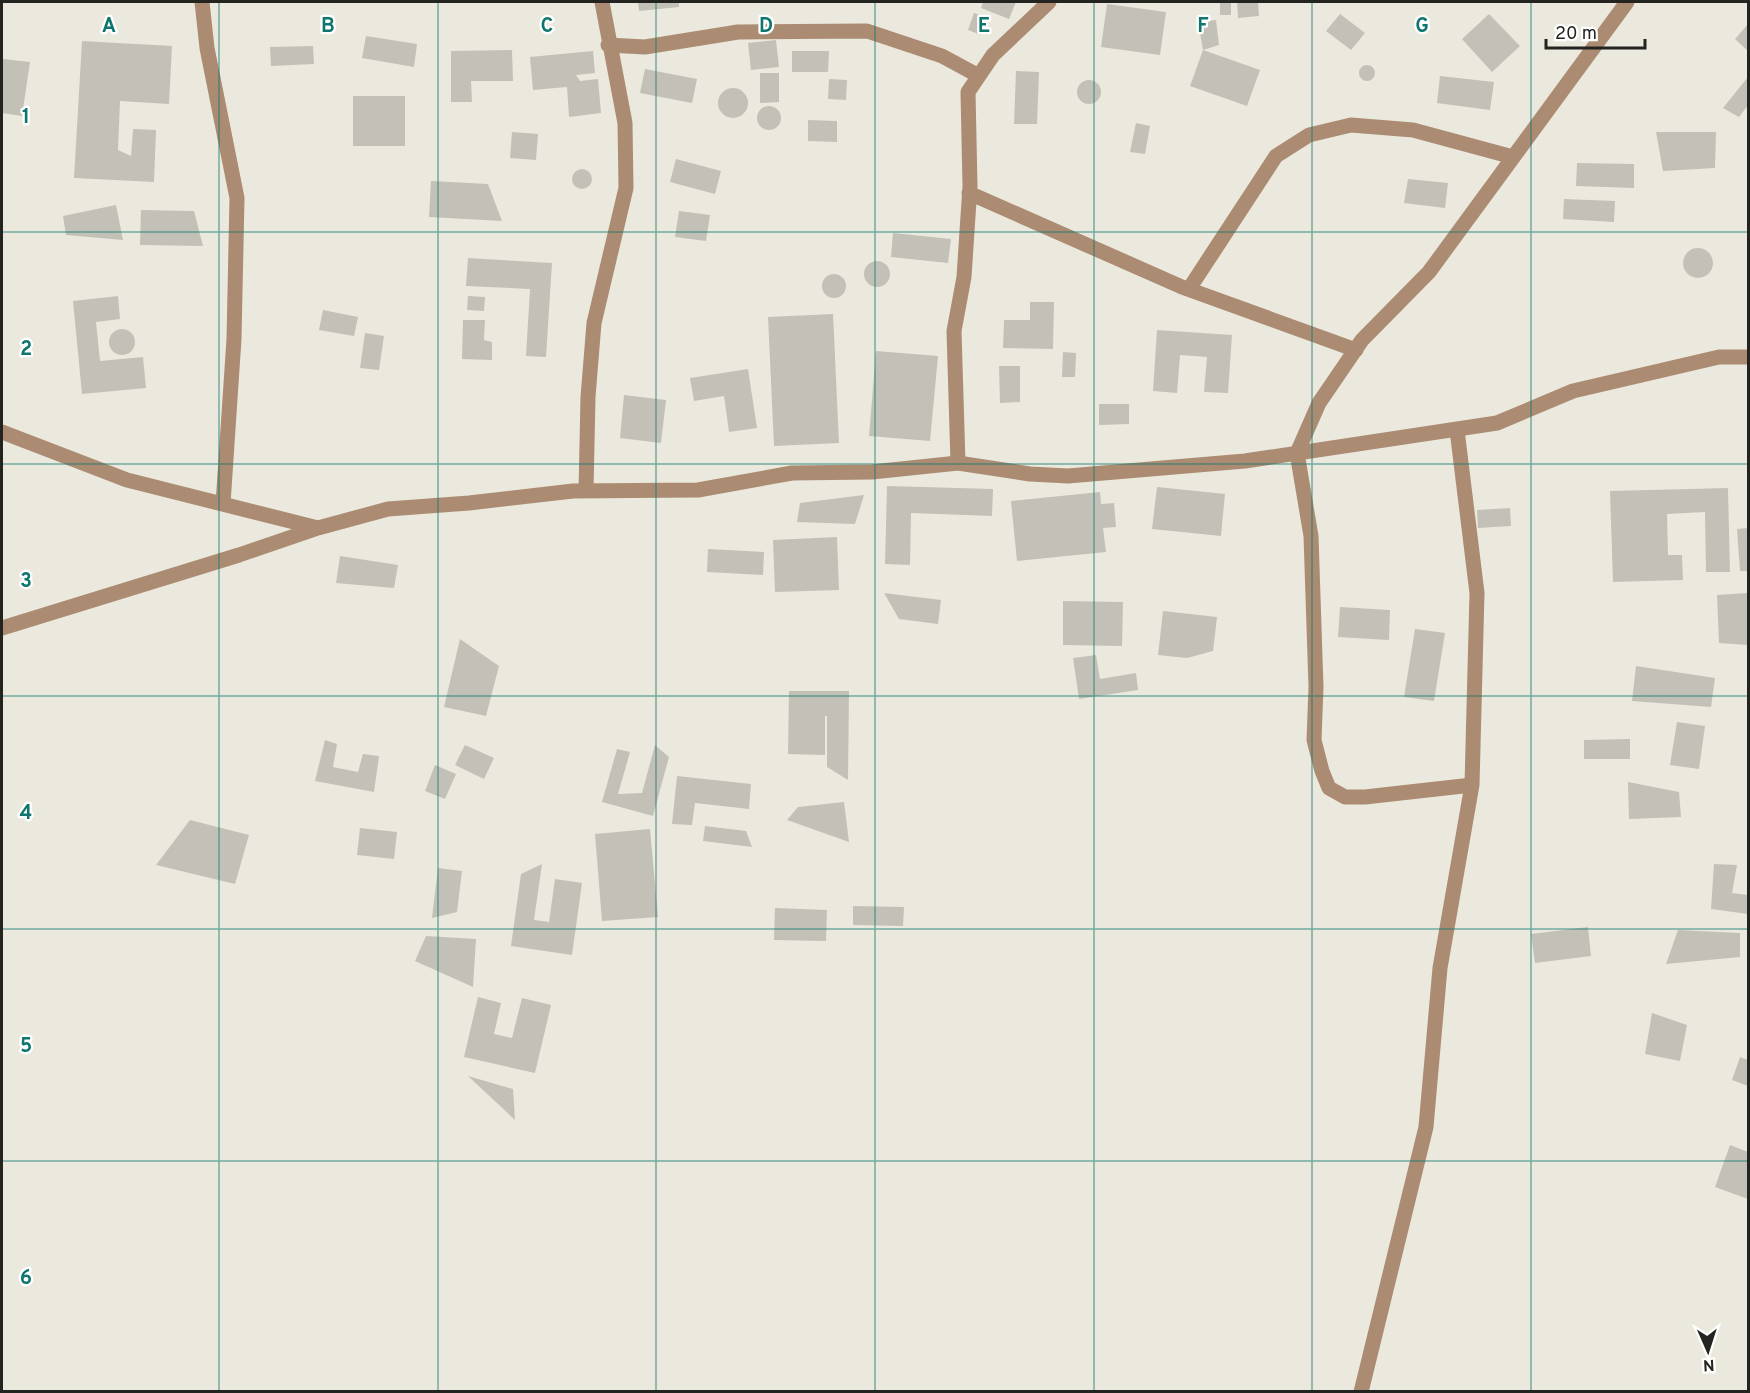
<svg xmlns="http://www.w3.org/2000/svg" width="1750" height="1393" font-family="Overpass,sans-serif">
<rect width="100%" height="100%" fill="#ebe9de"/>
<path fill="#c3c1b7" d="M638,2H679V7L639,11Z
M983,2H1016L1009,19L981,8Z
M1220,2H1231V15H1220Z
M1237,2H1258L1259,16L1238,18Z
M1107,4L1166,12L1160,55L1101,47Z
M974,13L988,18L981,35L968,30Z
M1340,14L1365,33L1351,50L1326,31Z
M1489,14L1520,46L1492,72L1462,39Z
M1216,20L1219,45L1203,50L1198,22Z
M1748,24V51L1735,39Z
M366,36L417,44L414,67L362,58Z
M776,40L779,67L751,70L748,43Z
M82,41L172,46L169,104L120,101L118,150L131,156L133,129L156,130L154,182L74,178Z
M313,46L314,64L271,66L270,47Z
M512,50L513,81H471L472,102H451V51Z
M1203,50L1260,70L1247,106L1190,86Z
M593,51L595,73L576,75L580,81L598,79L601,113L569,117L567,87L533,90L530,57Z
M792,51H829L828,72H792Z
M3,59L30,62L22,116L2,113Z
M1359 73a8 8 0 1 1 16 0a8 8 0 1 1-16 0Z
M645,69L697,79L692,103L640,93Z
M1016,71L1039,72L1037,124H1014Z
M760,73H779V102L760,103Z
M1440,76L1494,82L1490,110L1437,103Z
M1748,77V105L1739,117L1723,108Z
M829,79L847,80L846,100L828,99Z
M1077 92a12 12 0 1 1 24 0a12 12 0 1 1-24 0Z
M718 103a15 15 0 1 1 30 0a15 15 0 1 1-30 0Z
M353,96H405V146H353Z
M757 118a12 12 0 1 1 24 0a12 12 0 1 1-24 0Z
M808,120L837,121V142L808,141Z
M1136,123L1150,126L1145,154L1130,152Z
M512,132L538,134L536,160L510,158Z
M1656,132H1716L1715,168L1663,171Z
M676,159L721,171L715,194L670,182Z
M1577,163L1634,164V188L1576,186Z
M572 179a10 10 0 1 1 20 0a10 10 0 1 1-20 0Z
M1408,179L1448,183L1445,208L1404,203Z
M431,181L488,184L502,221L429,217Z
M1564,199L1615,201L1614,222L1563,219Z
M116,205L123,240L66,235L63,216Z
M141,210L194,211L203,246L140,245Z
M679,211L710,215L706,241L675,237Z
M893,233L951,239L948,263L891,257Z
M1683 263a15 15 0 1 1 30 0a15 15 0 1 1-30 0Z
M468,258L552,263L546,357L526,356L530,289L466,286Z
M864 274a13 13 0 1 1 26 0a13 13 0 1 1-26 0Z
M822 286a12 12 0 1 1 24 0a12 12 0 1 1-24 0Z
M118,296L120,319L96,322L100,361L143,357L146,388L82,394L73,301Z
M468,296L485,297L484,311L467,310Z
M1030,302H1054L1053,349L1003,348L1004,320H1030Z
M323,310L358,317L354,336L319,330Z
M833,314L839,443L774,446L768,317Z
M463,320H485L484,340L492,342V360L462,359Z
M109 342a13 13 0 1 1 26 0a13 13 0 1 1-26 0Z
M1157,330L1232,335L1228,393L1204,392L1207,357L1180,355L1177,393L1153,391Z
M365,333L384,336L379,370L360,368Z
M876,351L938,356L930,441L869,436Z
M1063,352L1076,353L1075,377H1062Z
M999,366H1020V402L1000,403Z
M748,369L757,428L729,432L724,396L694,401L690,378Z
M624,395L666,400L661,443L620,438Z
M1099,404H1129V424L1099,425Z
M887,486L993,489L992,516L911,513L910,565L885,564Z
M1157,487L1225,494L1221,536L1152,529Z
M1728,488L1730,572H1706L1705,512L1667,514L1668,555H1682L1683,580L1613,582L1610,491Z
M1100,492L1101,504L1114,503L1116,527L1103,528L1106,552L1017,561L1011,501Z
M864,495L855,524L797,522L800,503Z
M1510,508L1511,526L1478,528L1477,510Z
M1748,528V571H1740L1737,529Z
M837,537L839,590L775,592L773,540Z
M708,549L764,552L763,575L707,572Z
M340,556L398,565L394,588L336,583Z
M884,593L941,600L938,624L899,619Z
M1748,593V645L1719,643L1717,595Z
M1063,601L1123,602L1122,646L1063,645Z
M1340,607L1390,610L1389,640L1338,637Z
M1163,611L1217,617L1213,651L1187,658L1158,655Z
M1415,629L1445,633L1434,701L1404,697Z
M460,639L499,666L486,716L444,707Z
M1096,655L1100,679L1136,673L1138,690L1079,699L1073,658Z
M1636,666L1715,678L1711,707L1632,701Z
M789,691H849L848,780L827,767V716H825V755L788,754Z
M1677,722L1705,726L1699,769L1670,765Z
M1630,739V759H1584V740Z
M325,740L337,744L333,767L358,772L363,754L379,756L374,792L315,781Z
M465,745L494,758L484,779L455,765Z
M655,745L669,757L653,816L602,802L617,749L630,752L618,794L642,793Z
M435,765L456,774L445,799L425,791Z
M677,776L751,784L749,809L695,803L692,825L672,824Z
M1628,782L1679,792L1681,817L1629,819Z
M844,802L849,842L787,820L798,807Z
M190,820L249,835L235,884L156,865Z
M705,826L746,831L752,847L703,841Z
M360,828L397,832L394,859L357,855Z
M650,829L658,917L602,921L595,834Z
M542,864L534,920L549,922L555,879L582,883L572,955L511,946L521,874Z
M1714,864L1737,865L1732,893L1748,895V914L1711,909Z
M438,868L462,871L457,912L432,918Z
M853,906L904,907L903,926L853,925Z
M775,908L827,910L826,941L774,940Z
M1588,927L1591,956L1535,963L1531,934Z
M1678,930L1740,933V957L1666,964Z
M426,936L476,939L473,987L415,961Z
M478,997L501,1003L494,1034L512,1038L522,998L551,1005L535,1073L464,1057Z
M1652,1013L1687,1025L1680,1061L1645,1054Z
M1740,1057L1748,1060V1086L1732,1080Z
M468,1076L513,1089L515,1120Z
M1730,1145L1748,1152V1199L1715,1187Z"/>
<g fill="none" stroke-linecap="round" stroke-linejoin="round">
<path stroke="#ab8c72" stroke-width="15" d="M202,2L207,48L237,198L234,339L223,504
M608,45L645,47L738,32L867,31L942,56L979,76
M969,193L1182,287L1356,350
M1189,289L1276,156L1309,135L1351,125L1413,130L1513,157
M2,432L127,480L318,528
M958,463L954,331L964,277L970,186L968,92L993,55L1049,2
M586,491L588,397L594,323L626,188L625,123L602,2
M2,628L239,555L318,528L388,509L469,503L573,491L698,490L792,473L872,472L958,463L1030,474L1068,476L1245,461L1497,423L1573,391L1719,357H1748
M1472,785L1365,797H1345L1329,788L1322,771L1314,740L1316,687L1311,536L1297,453L1319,403L1362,340L1429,272L1627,2
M1361,1392L1426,1127L1440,968L1472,785L1477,593L1457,430"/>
</g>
<path fill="none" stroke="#0f766e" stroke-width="1.5" stroke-opacity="0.55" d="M219,2V1392M438,2V1392M656,2V1392M875,2V1392M1094,2V1392M1312,2V1392M1531,2V1392M2,232H1748M2,464H1748M2,696H1748M2,929H1748M2,1161H1748"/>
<g font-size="20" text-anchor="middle" font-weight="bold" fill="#0f766e" stroke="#fff" stroke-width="4.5" stroke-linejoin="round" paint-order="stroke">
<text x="109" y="32">A</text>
<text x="328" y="32">B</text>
<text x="547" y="32">C</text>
<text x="766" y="32">D</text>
<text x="984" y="32">E</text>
<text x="1203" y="32">F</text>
<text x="1422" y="32">G</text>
<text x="26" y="123">1</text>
<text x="26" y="355">2</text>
<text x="26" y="587">3</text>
<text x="26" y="819">4</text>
<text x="26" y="1052">5</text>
<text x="26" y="1284">6</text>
</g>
<rect width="1750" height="1393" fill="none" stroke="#23231f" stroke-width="6"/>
<g transform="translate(1708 1351) rotate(177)" stroke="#ffffff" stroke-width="4.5" paint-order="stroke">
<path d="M0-4.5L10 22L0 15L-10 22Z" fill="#23231f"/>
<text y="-9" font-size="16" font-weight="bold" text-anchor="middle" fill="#23231f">N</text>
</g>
<path d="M1546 39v9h99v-9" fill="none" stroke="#23231f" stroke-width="3"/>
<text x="1555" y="39" font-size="18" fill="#23231f" stroke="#ffffff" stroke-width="4.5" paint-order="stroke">20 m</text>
</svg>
